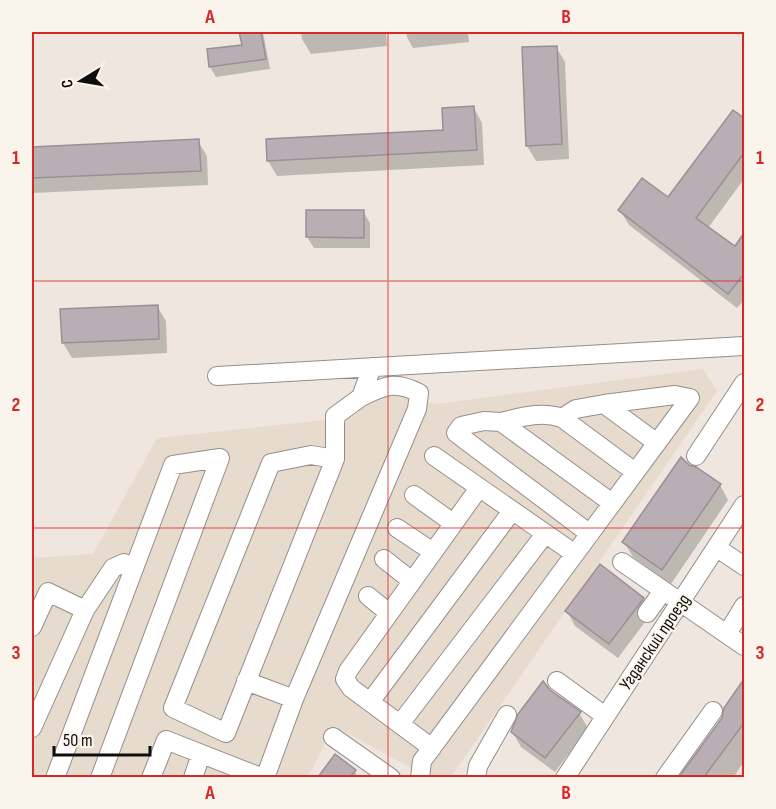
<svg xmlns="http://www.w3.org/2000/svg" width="776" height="809" font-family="'Sofia Sans Condensed',sans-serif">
<rect width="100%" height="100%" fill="#eee6df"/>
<path fill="#e7dbce" d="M703,369L717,391L451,777H428L334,726L308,777L32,778V558L93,554L157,438L353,417L377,392L436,404Z"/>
<path fill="#0003" d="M241,32H263L270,69L216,77L210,67L209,50L244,46Z
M301,32H386L387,46L311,54L302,39Z
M406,32H468L469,42L413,48L407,37Z
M556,47L565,62L569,159L536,161L527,146Z
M474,108L482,123L484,165L277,176L268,161L445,131Z
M733,112L744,120V179L708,228L735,248L744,236V300L737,308L629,225L620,210L668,199Z
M198,141L207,156L208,185L32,193V148Z
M363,211L370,223V248H314L307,237Z
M157,306L166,321L167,353L72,358L63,343Z
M720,485L728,500L671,584L633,557L624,542Z
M643,599L651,614L618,658L575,626L567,611Z
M744,682V762L733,778H681L724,718L725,708Z
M549,691L579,713L588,728L555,772L521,747L512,731Z
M335,756L355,771L358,778H320Z"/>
<path fill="#b8aeb3" stroke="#999095" stroke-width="1.5" d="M239,32H261L266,59L209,67L207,49L242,45Z
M557,46L562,144L526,146L522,47Z
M474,106L477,150L267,161L266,139L443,130L442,108Z
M733,110L744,118V153L696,218L735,246L744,233V274L728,294L618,210L642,178L668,197Z
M199,139L201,171L32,178V147Z
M306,210H364V238L306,237Z
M158,305L159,339L62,343L60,309Z
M681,457L689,465L696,467L721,484L662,570L622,542Z
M600,564L644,598L609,644L565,611Z
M744,679V723L704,777H679L722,718L724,708Z
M543,681L550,690L581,712L545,758L511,732L518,714Z
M335,754L356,770L350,777H318Z"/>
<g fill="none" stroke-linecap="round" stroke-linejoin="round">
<g stroke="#958e88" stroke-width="20">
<path id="minor" d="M217,376L744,346
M562,418L576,409L604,404L657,443
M501,422C521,417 542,411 562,418L635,472
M434,456L575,554
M696,456L744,383
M335,459L226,733L173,708L271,463L311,455L335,459V416L361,397L372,367
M414,495L453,523
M397,528L433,552
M590,534L456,433L461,426L484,421L501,422L612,503
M717,548L744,566
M384,559L412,581
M622,562L744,646
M368,596L389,613
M647,613L663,591
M32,627L48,592L85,610
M727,634L744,606
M246,681L294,699L265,778
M557,681L605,716
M294,699L417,409L419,393C395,380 384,386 361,397
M370,702L512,511
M400,724L545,534
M32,728L85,610L113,568L124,563L134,567
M333,737L391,778
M432,748L351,688L345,679L348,671L479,488
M55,778L173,465L220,458L100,778
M151,778L166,740L263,778
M193,778L201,754
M420,778L422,761L690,398L675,395L604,404
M476,778L478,766L507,715
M565,778L744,505
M665,778L713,711"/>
</g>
<use href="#minor" stroke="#fff" stroke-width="18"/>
</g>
<path fill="none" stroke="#d62828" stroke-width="1.5" stroke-opacity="0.55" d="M388,32V778M32,281H744M32,528H744"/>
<g text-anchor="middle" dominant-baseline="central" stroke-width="4.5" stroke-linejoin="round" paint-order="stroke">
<g font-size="18" fill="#100e0c" stroke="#fbf4ed">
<text transform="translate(655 642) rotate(-56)">Угданский проезд</text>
</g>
</g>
<rect width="776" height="809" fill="none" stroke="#fbf4ed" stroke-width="66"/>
<g transform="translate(81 81) rotate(259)" stroke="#fbf4ed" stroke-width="4.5" paint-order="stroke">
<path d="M0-4.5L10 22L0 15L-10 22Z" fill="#100e0c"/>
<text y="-9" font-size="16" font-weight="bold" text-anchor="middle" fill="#100e0c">С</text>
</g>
<path d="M54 746v9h96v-9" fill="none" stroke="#100e0c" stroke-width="3"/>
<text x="63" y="746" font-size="18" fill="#100e0c" stroke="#fbf4ed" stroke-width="4.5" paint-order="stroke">50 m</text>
<rect x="33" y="33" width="710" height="743" fill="none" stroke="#d62828" stroke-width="2"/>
<g font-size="20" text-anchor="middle" font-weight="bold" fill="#d62828">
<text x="210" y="23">A</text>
<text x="566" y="23">B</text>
<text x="16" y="164">1</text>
<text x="760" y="164">1</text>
<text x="16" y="411">2</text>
<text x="760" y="411">2</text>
<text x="16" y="659">3</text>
<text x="760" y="659">3</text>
<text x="210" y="799">A</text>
<text x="566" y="799">B</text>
</g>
</svg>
